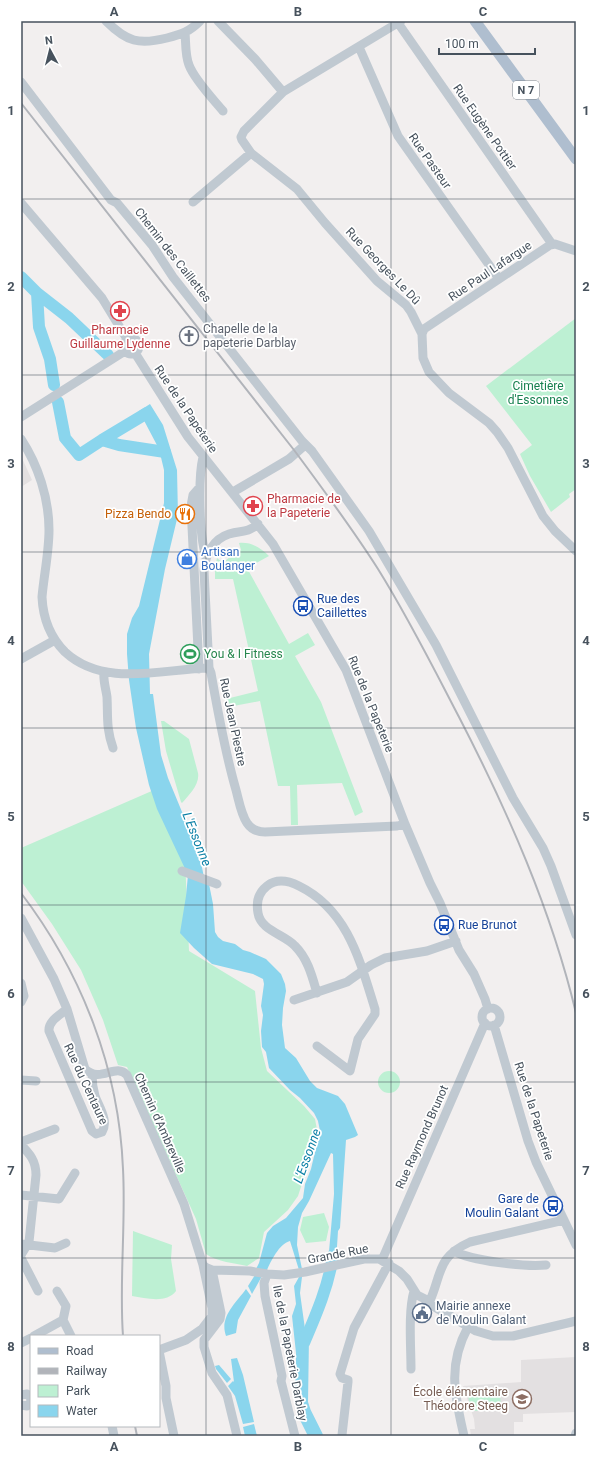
<svg xmlns="http://www.w3.org/2000/svg" width="597" height="1457" font-family="Roboto,sans-serif">
<rect width="100%" height="100%" fill="#f2efef"/>
<path fill="#e3e0e1" d="M21,456L32,480L21,487Z
M576,1357V1412L523,1414V1422H514V1436H471L470,1429H475L474,1419L463,1386L521,1382V1360Z"/>
<path fill="#bdf0d3" d="M576,318V489L569,494L570,497L551,512L530,476L520,454L532,445L486,386Z
M239,543C251,542 260,547 269,556L247,568L289,644L308,633L315,645L295,656L321,702L363,812L355,816L342,783L297,785L298,825H291L290,786H278L260,701L228,707L226,699L258,691L233,579H215V568L217,558L223,563L232,555L241,550Z
M161,721H164L189,739L198,773C200,784 189,795 182,803L181,802L166,751Z
M154,790L185,859L189,951L255,991L261,1048L267,1071L304,1106L315,1119L318,1135L298,1196L288,1210L264,1232L259,1258L247,1266C235,1263 217,1262 206,1254L196,1219L127,1067L118,1065L103,1020L81,970L52,924L21,881V848Z
M378 1082a11 11 0 1 1 22 0a11 11 0 1 1-22 0Z
M324,1213L329,1227L326,1241L306,1243L300,1230L303,1217Z
M133,1231L172,1245L171,1259L176,1291C166,1304 146,1298 132,1296Z
M500,1389L501,1410L471,1411L467,1390Z"/>
<path fill="#8ad5ed" d="M150,404L163,425L177,470L178,515L165,569L149,654L150,694H153L161,755L168,778L199,853L205,882L209,884L213,904L215,932L218,937L223,941L235,944L243,950L250,952L266,959L281,974L285,984L286,991L283,1008L282,1025L285,1048L296,1058L310,1081L317,1088L338,1096L345,1104L358,1135L355,1137L346,1140L340,1228L338,1231L336,1262L328,1263L334,1194L333,1154L331,1153L309,1201L302,1213L298,1227L297,1245L302,1269L299,1270L290,1241C279,1244 271,1261 267,1270L256,1269L259,1263L267,1233L273,1226L286,1218L303,1198L305,1184L311,1169L320,1131L318,1121L314,1113L300,1098L290,1090L269,1068L266,1052L262,1047L261,1031L263,1015L261,1006L264,984L263,979L253,974L212,964L194,948L180,933L186,896L188,875L157,809L149,785L136,728L129,680L127,654V634L132,618L139,606L164,503V470L159,449L139,411Z
M255,1275L262,1276L252,1294L248,1286Z
M299,1277H302L300,1293L305,1329L303,1352L302,1396L305,1412L317,1436H308L298,1416L294,1392L296,1375V1353L292,1316L296,1304L294,1286Z
M246,1289L251,1296L238,1320L236,1333L226,1336C219,1317 236,1303 246,1289Z
M237,1358L243,1375L254,1422L243,1424L235,1396L228,1386L233,1381L234,1382L231,1359Z
M219,1365L231,1379L227,1383L216,1369L215,1366Z
M254,1424L257,1436H245L243,1427Z"/>
<g fill="none" stroke-linecap="round" stroke-linejoin="round">
<path stroke="#8ad5ed" stroke-width="12" d="M21,277L37,293L69,318L108,355
M37,293L39,327L50,359L54,385
M58,402L65,438L79,455L102,440L119,445L165,452
M102,440L147,413
M303,1337L302,1403L305,1412L317,1436
M304,1343C316,1315 329,1285 333,1255"/>
<path stroke="#c0c9d1" stroke-width="9" d="M106,21C127,42 139,45 167,38C182,34 189,32 200,21
M218,21L255,59L283,92
M401,21L283,92L244,131L241,137L242,140L251,153L297,189L325,223L377,281L406,305L411,312L422,334L423,358L429,372L449,393L489,423L497,432L508,448L543,516L555,531L576,551
M398,23L552,244
M185,33C186,43 185,55 189,65C194,79 213,99 223,111
M359,47L398,136L499,279
M21,82L111,200L117,203L152,245L173,277L302,441L312,451L369,531L436,645L513,798L543,848L551,866L576,935
M193,202L251,153
M21,203L102,298L127,339
M422,334L424,329L550,245L555,244L576,251
M123 346a8 8 0 1 1 16 0a8 8 0 1 1-16 0Z
M135,353L188,437L273,544L346,670L405,824L430,883L440,903L459,950L474,974L485,999L488,1009
M21,417L125,351
M21,439C38,465 49,498 49,530C49,552 44,575 42,597C43,618 50,637 65,652C104,688 161,669 209,668
M203,457C198,478 199,536 206,556
M233,492L289,459L305,445
M21,659L55,640
M209,668L211,673C218,713 225,752 236,790C239,801 241,814 247,823C251,829 258,832 265,832L397,826L405,824
M209,668L204,571C205,555 213,539 229,534C242,530 246,534 258,524
M199,669L191,506L193,495L200,487
M104,672C103,681 106,689 107,697C108,717 106,728 113,748
M182,871L217,884
M21,918L54,979L67,1009L85,1069C101,1084 115,1062 127,1075L184,1204L203,1265L212,1308V1316L202,1329L186,1340L159,1350
M21,983L24,996L21,1002
M317,993C312,976 308,959 295,946C284,934 261,931 258,913C256,902 258,893 267,886C277,878 289,881 299,886C348,910 360,961 375,1009V1014L358,1039L350,1071L317,1046
M294,1000L347,982L371,965L385,958L427,951L456,941
M482 1017a9 9 0 1 1 18 0a9 9 0 1 1-18 0Z
M67,1009C60,1015 48,1021 49,1031L92,1131L96,1134L102,1132C109,1121 99,1107 95,1096C93,1089 92,1081 92,1074
M494,1025L528,1141L536,1162L576,1245
M21,1080L36,1081
M21,1142L55,1129
M21,1145C30,1154 36,1161 36,1175L29,1242L21,1255
M21,1195L59,1199L75,1173
M21,1244L55,1248L66,1243
M454,1251C471,1261 526,1267 546,1265
M21,1258L38,1291
M382,1260L485,1023
M203,1265L207,1268L212,1270L250,1271L267,1274L284,1275L305,1272L364,1259H379L399,1271L407,1279L417,1295L425,1299L433,1306L476,1331L493,1336H513L576,1321
M212,1270L221,1313L220,1319L204,1340V1347L212,1373L227,1395L237,1436
M267,1274L264,1283L265,1296L282,1376L281,1381L295,1436
M57,1291L66,1306L63,1320L71,1336
M429,1303C442,1275 436,1257 470,1242L564,1220
M34,1336L63,1320
M21,1343L31,1338
M159,1351L166,1386V1398L174,1436
M411,1369C411,1346 408,1312 414,1291
M21,1395L27,1394L31,1398
M21,1405L27,1406L31,1402
M112,1426L114,1436
M342,1435L348,1382V1380L342,1378L340,1374L354,1328L389,1263
M464,1436C455,1396 447,1366 468,1327
M575,1436L576,1433"/>
<path stroke="#afbecf" stroke-width="11" d="M475,21L576,159"/>
<path stroke="#b1b4ba" stroke-width="2" d="M21,103L294,450C323,489 352,528 378,569C408,617 433,667 459,717C508,812 551,909 576,1013
M21,893C82,973 119,1069 123,1169C126,1225 119,1281 123,1336
M135,1426L137,1436"/>
</g>
<path fill="none" stroke="#47525d" stroke-width="1" stroke-opacity="0.55" d="M206,21V1436M391,21V1436M21,199H576M21,375H576M21,552H576M21,728H576M21,905H576M21,1082H576M21,1258H576"/>
<defs>
<g id="pharmacy-ring" transform="scale(1)"><circle r="9.5" fill="#fff" stroke="#e0444e" stroke-width="1.5"/><path d="M-2-6h4v4h4v4h-4v4h-4v-4h-4v-4h4Z" fill="#e0444e"/></g>
<g id="church-ring" transform="scale(1)"><circle r="9.5" fill="#fff" stroke="#6b7280" stroke-width="1.5"/><path d="M-1.2-6h2.4v3.5h3.3v2.4h-3.3V6h-2.4V-.1h-3.3v-2.4h3.3Z" fill="#6b7280"/></g>
<g id="restaurant-ring" transform="scale(1)"><circle r="9.5" fill="#fff" stroke="#e8710a" stroke-width="1.5"/><path d="M-5-6h1v4h1v-4h1v4h1v-4h1v5L-1.5 .5V6h-2V.5L-5-1ZM5-6V6H3V1.5H1.5Q1.5-4 5-6Z" fill="#e8710a"/></g>
<g id="shop-ring" transform="scale(1)"><circle r="9.5" fill="#fff" stroke="#3f7fe0" stroke-width="1.5"/><path d="M-5-2.5h2.3a2.7 3.5 0 0 1 5.4 0H5L5.5 6h-11ZM-1.5-2.5h3a1.5 2.3 0 0 0-3 0Z" fill="#3f7fe0"/></g>
<g id="bus-ring" transform="scale(1)"><circle r="9.5" fill="#fff" stroke="#1a4fb4" stroke-width="1.5"/><path d="M-5-6H5V4H4V6H2V4H-2V6H-4V4H-5ZM-3.5-4V0h7V-4ZM-3.5 1.2v1.5H-2V1.2ZM2 1.2v1.5H3.5V1.2Z" fill="#1a4fb4"/></g>
<g id="stadium-ring" transform="scale(1)"><circle r="9.5" fill="#fff" stroke="#2e9e5b" stroke-width="1.5"/><path d="M0-5a6.5 5 0 1 0 0 10a6.5 5 0 1 0 0-10ZM-3.5-1.8h7v3.6h-7Z" fill="#2e9e5b"/></g>
<g id="civic-ring" transform="scale(1)"><circle r="9.5" fill="#fff" stroke="#5c6f8a" stroke-width="1.5"/><path d="M-.6-6.5H3V-4.5H.6V-3L4-1V1h2V6H-6V1h2V-1L-.6-3ZM-1.2 2.5V6h2.4V2.5Z" fill="#5c6f8a"/></g>
<g id="school-ring" transform="scale(1)"><circle r="9.5" fill="#fff" stroke="#8d6e63" stroke-width="1.5"/><path d="M0-5L7-2L0 1L-7-2ZM-4 1L0 2.5L4 1V4Q0 6-4 4Z" fill="#8d6e63"/></g>
</defs>
<g fill-rule="evenodd">
<use href="#pharmacy-ring" x="120" y="311"/>
<use href="#church-ring" x="189" y="336"/>
<use href="#pharmacy-ring" x="253" y="506"/>
<use href="#restaurant-ring" x="185" y="514"/>
<use href="#shop-ring" x="187" y="559"/>
<use href="#bus-ring" x="303" y="606"/>
<use href="#stadium-ring" x="190" y="654"/>
<use href="#bus-ring" x="444" y="925"/>
<use href="#bus-ring" x="553" y="1206"/>
<use href="#civic-ring" x="422" y="1313"/>
<use href="#school-ring" x="522" y="1399"/>
</g>
<g text-anchor="middle" dominant-baseline="central" stroke-width="3.5" stroke-linejoin="round" paint-order="stroke">
<rect fill="#fff" stroke="#7e868e" stroke-width="1" x="513" y="81" width="26" height="18" rx="3"/>
<g font-size="11" font-weight="bold" fill="#47525d">
<text x="526" y="90">N 7</text>
</g>
<g font-size="12" fill="#47525d" stroke="#fff">
<text transform="translate(485 127) rotate(55)">Rue Eugène Pottier</text>
<text transform="translate(430 161) rotate(55)">Rue Pasteur</text>
<text transform="translate(173 255) rotate(52)">Chemin des Caillettes</text>
<text transform="translate(383 266) rotate(46)">Rue Georges Le Dû</text>
<text transform="translate(490 271) rotate(-34)">Rue Paul Lafargue</text>
<text transform="translate(186 409) rotate(56)">Rue de la Papeterie</text>
<text transform="translate(371 704) rotate(68)">Rue de la Papeterie</text>
<text transform="translate(233 722) rotate(78)">Rue Jean Piestre</text>
<text transform="translate(86 1084) rotate(65)">Rue du Centaure</text>
<text transform="translate(534 1111) rotate(72)">Rue de la Papeterie</text>
<text transform="translate(160 1123) rotate(66)">Chemin d'Ambreville</text>
<text transform="translate(422 1137) rotate(-66)">Rue Raymond Brunot</text>
<text transform="translate(338 1254) rotate(-11)">Grande Rue</text>
<text transform="translate(290 1353) rotate(79)">Ile de la Papeterie Darblay</text>
</g>
<g font-size="12" fill="#5b616d" stroke="#fff" text-anchor="start">
<text x="203" y="329">Chapelle de la<tspan x="203" dy="14">papeterie Darblay</tspan></text>
</g>
<g font-size="12" fill="#be3a42" stroke="#fff">
<text x="120" y="330">Pharmacie<tspan x="120" dy="14">Guillaume Lydenne</tspan></text>
<text x="267" y="499" text-anchor="start">Pharmacie de<tspan x="267" dy="14">la Papeterie</tspan></text>
</g>
<g font-size="12" fill="#16804f" stroke="#fff">
<text x="538" y="386">Cimetière<tspan x="538" dy="14">d'Essonnes</tspan></text>
</g>
<g font-size="12" fill="#c56008" stroke="#fff" text-anchor="end">
<text x="171" y="514">Pizza Bendo</text>
</g>
<g font-size="12" fill="#366cbe" stroke="#fff" text-anchor="start">
<text x="201" y="552">Artisan<tspan x="201" dy="14">Boulanger</tspan></text>
</g>
<g font-size="12" fill="#164399" stroke="#fff" text-anchor="start">
<text x="317" y="599">Rue des<tspan x="317" dy="14">Caillettes</tspan></text>
<text x="458" y="925">Rue Brunot</text>
<text x="539" y="1199" text-anchor="end">Gare de<tspan x="539" dy="14">Moulin Galant</tspan></text>
</g>
<g font-size="12" fill="#27864d" stroke="#fff" text-anchor="start">
<text x="204" y="654">You &amp; I Fitness</text>
</g>
<g font-size="12" fill="#4e5e75" stroke="#fff" text-anchor="start">
<text x="436" y="1306">Mairie annexe<tspan x="436" dy="14">de Moulin Galant</tspan></text>
</g>
<g font-size="12" fill="#785e54" stroke="#fff" text-anchor="end">
<text x="508" y="1392">École élémentaire<tspan x="508" dy="14">Théodore Steeg</tspan></text>
</g>
<g font-size="13" font-style="italic" fill="#0a7fa5" stroke="#fff">
<text transform="translate(197 839) rotate(68)">L'Essonne</text>
<text transform="translate(307 1156) rotate(-70)">L'Essonne</text>
</g>
</g>
<rect width="597" height="1457" fill="none" stroke="#ffffff" stroke-width="44"/>
<rect x="30" y="1335" width="130" height="92" fill="#ffffff" stroke="#b5babe"/>
<rect x="38" y="1348" width="20" height="6" fill="#afbecf" stroke="#b5babe"/>
<text x="66" y="1355" font-size="12" fill="#47525d">Road</text>
<rect x="38" y="1368" width="20" height="6" fill="#b1b4ba" stroke="#b5babe"/>
<text x="66" y="1375" font-size="12" fill="#47525d">Railway</text>
<rect x="38" y="1385" width="20" height="12" fill="#bdf0d3" stroke="#b5babe"/>
<text x="66" y="1395" font-size="12" fill="#47525d">Park</text>
<rect x="38" y="1405" width="20" height="12" fill="#8ad5ed" stroke="#b5babe"/>
<text x="66" y="1415" font-size="12" fill="#47525d">Water</text>
<g transform="translate(50 50) rotate(353)" stroke="#ffffff" stroke-width="3" paint-order="stroke">
<path d="M0-3L7 15L0 10L-7 15Z" fill="#47525d"/>
<text y="-6" font-size="11" font-weight="bold" text-anchor="middle" fill="#47525d">N</text>
</g>
<path d="M439 48v6h96v-6" fill="none" stroke="#47525d" stroke-width="2"/>
<text x="445" y="48" font-size="12" fill="#47525d" stroke="#ffffff" stroke-width="3" paint-order="stroke">100 m</text>
<rect x="22" y="22" width="553" height="1413" fill="none" stroke="#47525d" stroke-width="1.5"/>
<g font-size="13" text-anchor="middle" font-weight="bold" fill="#47525d">
<text x="114" y="16">A</text>
<text x="298" y="16">B</text>
<text x="483" y="16">C</text>
<text x="11" y="115">1</text>
<text x="586" y="115">1</text>
<text x="11" y="291">2</text>
<text x="586" y="291">2</text>
<text x="11" y="468">3</text>
<text x="586" y="468">3</text>
<text x="11" y="645">4</text>
<text x="586" y="645">4</text>
<text x="11" y="821">5</text>
<text x="586" y="821">5</text>
<text x="11" y="998">6</text>
<text x="586" y="998">6</text>
<text x="11" y="1175">7</text>
<text x="586" y="1175">7</text>
<text x="11" y="1351">8</text>
<text x="586" y="1351">8</text>
<text x="114" y="1451">A</text>
<text x="298" y="1451">B</text>
<text x="483" y="1451">C</text>
</g>
</svg>
